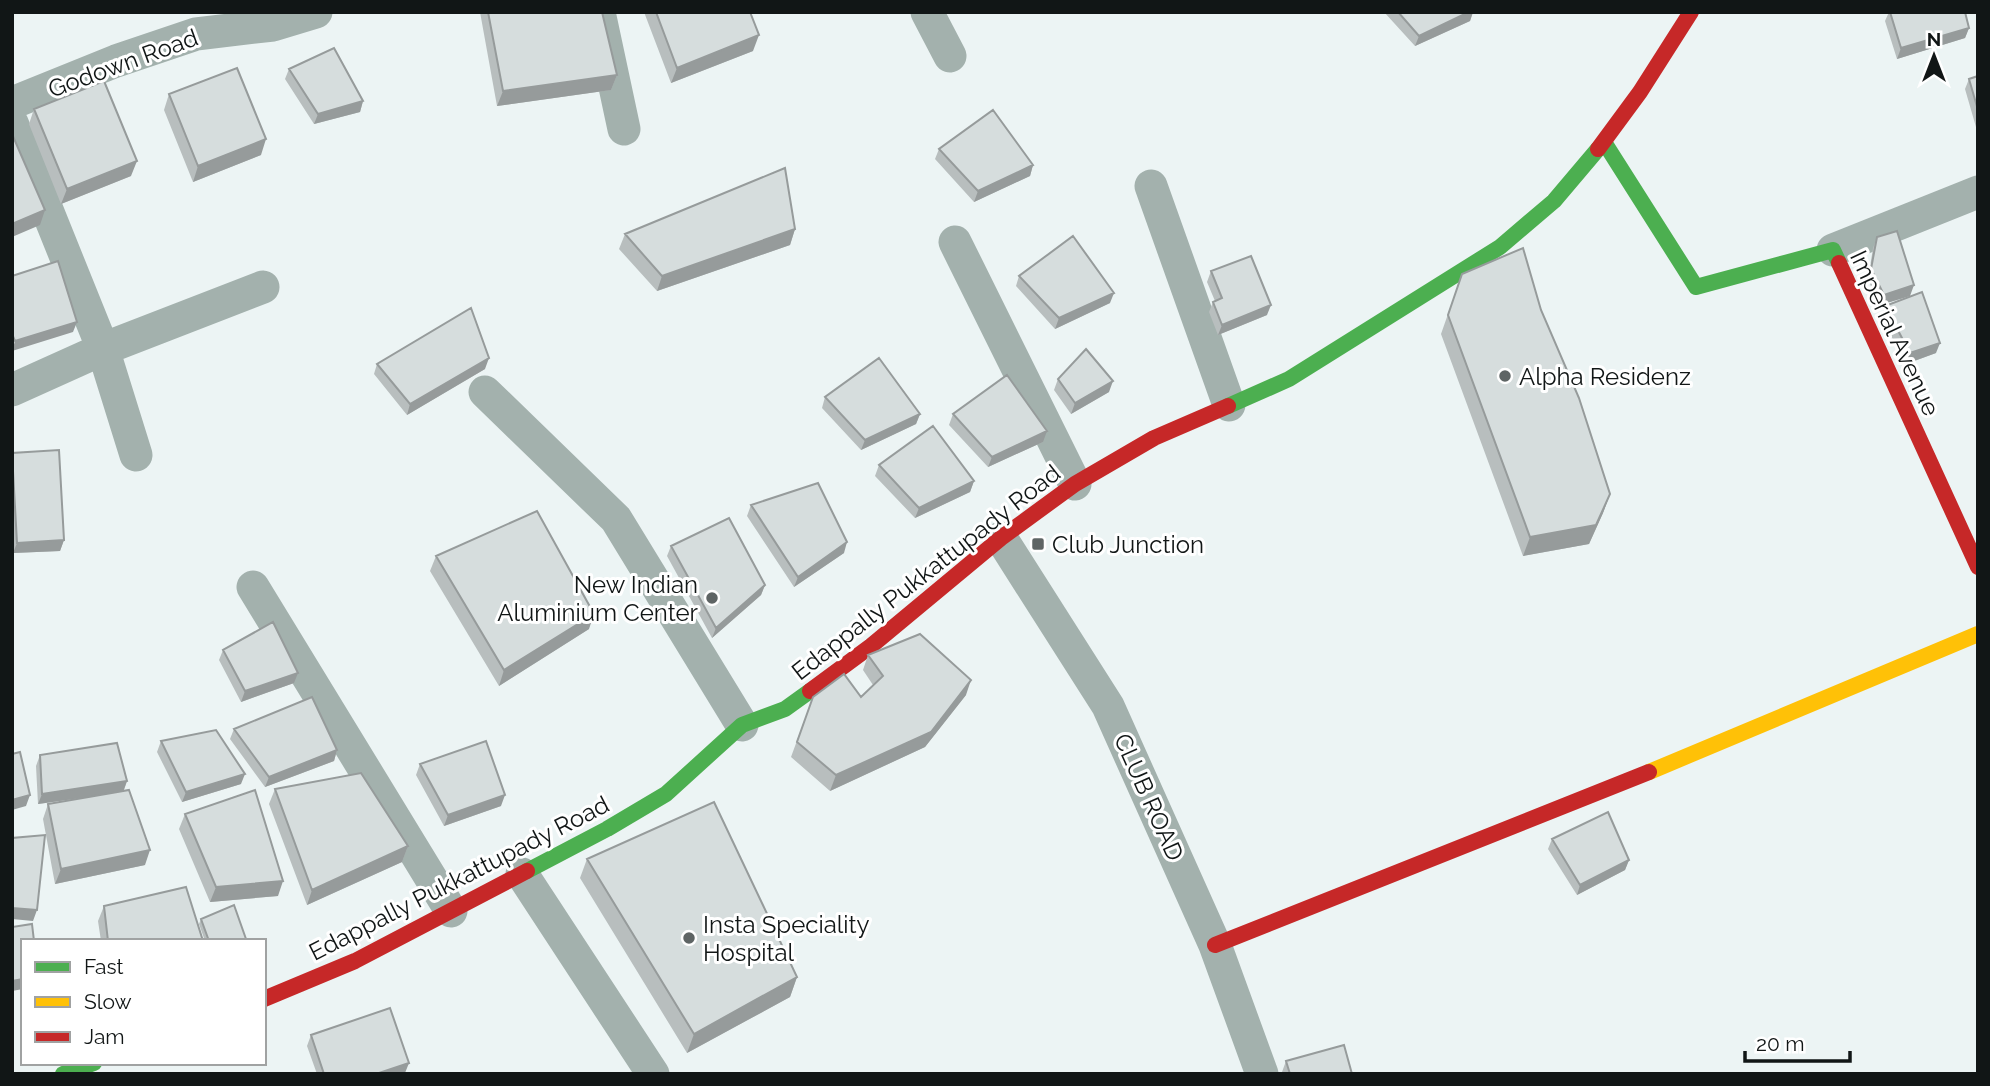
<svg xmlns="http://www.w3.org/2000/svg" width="1990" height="1086" font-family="Raleway,sans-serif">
<rect width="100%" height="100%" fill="#ecf4f4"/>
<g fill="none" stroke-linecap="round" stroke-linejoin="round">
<path stroke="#a3b1ad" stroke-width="33" d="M599,12L624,129
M927,12L950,56
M12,103L116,61L196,34L273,25L316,12
M12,123L103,349L136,455
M1151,186L1229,405
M955,242L1075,484
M1833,250L1978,192
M12,390L103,349L263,287
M485,392L616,519L742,725
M1001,538L1108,706L1215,945L1262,1074
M253,587L451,911
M522,874L653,1074"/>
<path stroke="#4caf50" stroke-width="16" d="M1604,142L1696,287L1833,250L1839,263
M1228,406L1289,379L1500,247L1554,201L1598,149
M527,871L607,829L666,794L742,725L785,709L810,691
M63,1074L94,1063"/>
<path stroke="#ffc107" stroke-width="16" d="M1649,772L1978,634"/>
<path stroke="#c62828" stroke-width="16" d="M1598,149L1640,92L1691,12
M1839,263L1978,567
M810,691L871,646L1001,538L1075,484L1154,438L1228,406
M1215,945L1649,772
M264,999L355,961L527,871"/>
</g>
<path fill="#b8bebe" d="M480,12H602L617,75L611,90L497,106Z
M644,12H750L753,51L671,83Z
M1384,12H1473L1470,21L1415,46Z
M1889,12H1965L1969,28L1965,38L1897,59L1885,21Z
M289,69L363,101L360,112L314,124L285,79Z
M1978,76V134L1965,89L1969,79Z
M169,94L261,155L193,182L164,110Z
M34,109L131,176L61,204L29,124Z
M939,149L1033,165L1030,176L974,202L935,159Z
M795,229L790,245L657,291L619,249L625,234Z
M1877,237L1910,296L1880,305L1868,280L1873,248Z
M1211,271L1267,315L1218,335L1209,312L1213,302L1215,301L1207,282Z
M1462,274L1541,310L1610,494L1603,513L1589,544L1523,556L1441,334Z
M1019,276L1110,303L1055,329L1016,286Z
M1885,306L1936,353L1906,364L1881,317Z
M377,364L485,369L407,415L374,374Z
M1058,379L1109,392L1071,414L1054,390Z
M825,397L920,414L916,424L861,450L822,408Z
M953,414L1043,442L988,467L949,425Z
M12,453L64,540L60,551L13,553Z
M879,465L974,481L970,492L915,518L875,476Z
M751,505L844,553L794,587L747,516Z
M671,546L765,585L761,595L712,638L667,556Z
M436,556L589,629L499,686L430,571Z
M223,650L294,683L241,702L219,660Z
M868,655L966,695L925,747L830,791L791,757L813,697H861L873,685L863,670Z
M234,729L337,750L334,761L265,787L230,739Z
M161,741L241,784L182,802L157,752Z
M40,755L127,781L124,790L145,865L55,884L43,819L48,804L75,799L38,804L36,766Z
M420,764L501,806L444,826L416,775Z
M275,789L408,846L402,862L307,905L269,804Z
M185,814L278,896L210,902L179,829Z
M1552,839L1629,860L1625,870L1577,895L1548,849Z
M587,859L797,977L790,997L687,1053L580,878Z
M104,906L203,941H101L98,921Z
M201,919L246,939L245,941H205L199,924Z
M311,1035L405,1073L317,1074L307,1046Z
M1286,1061L1352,1074H1283L1282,1072Z"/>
<path fill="#969b9b" d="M1469,12H1473L1470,21L1415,46L1419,36Z
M1969,28L1965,38L1897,59L1901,48Z
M759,35L753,51L671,83L677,68Z
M617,75L611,90L497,106L503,91Z
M363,101L360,112L314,124L318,114Z
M266,139L261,155L193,182L198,166Z
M137,161L131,176L61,204L67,189Z
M1033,165L1030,176L974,202L978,191Z
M45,210L40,225L12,237V224Z
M795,229L790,245L657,291L662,276Z
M1914,285L1910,296L1880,305L1884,295Z
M1114,293L1110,303L1055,329L1059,318Z
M1271,305L1267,315L1218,335L1222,325Z
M77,322L73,332L12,351L15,341Z
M1940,343L1936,353L1906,364L1910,353Z
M489,358L485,369L407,415L410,404Z
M1113,381L1109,392L1071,414L1075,403Z
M920,414L916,424L861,450L865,440Z
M1047,431L1043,442L988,467L992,457Z
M974,481L970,492L915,518L919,508Z
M1610,494L1603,513L1589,544L1523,556L1530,537Z
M64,540L60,551L13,553L17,543Z
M847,542L844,553L794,587L798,577Z
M765,585L761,595L712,638L716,628Z
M594,614L589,629L499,686L504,670Z
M298,673L294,683L241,702L245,691Z
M971,680L966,695L925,747L830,791L836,775Z
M337,750L334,761L265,787L269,777Z
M245,774L241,784L182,802L186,792Z
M127,781L123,792L38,804L42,794Z
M30,795L26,806L12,810V800Z
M505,795L501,806L444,826L448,815Z
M408,846L402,862L307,905L312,890Z
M150,850L145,865L55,884L61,869Z
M1629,860L1625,870L1577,895L1580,885Z
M283,881L278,896L210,902L216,887Z
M12,908L37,910L33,921L12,919Z
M797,977L790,997L687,1053L694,1034Z
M23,979V989L12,991V981Z
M409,1063L405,1073L376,1074Z"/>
<path fill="#d6dddd" stroke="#969b9b" stroke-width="2" d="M488,12H602L617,75L503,91Z
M656,12H750L759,35L677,68Z
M1398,12H1469L1419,36Z
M1890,12H1965L1969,28L1901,48Z
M334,48L363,101L318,114L289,69Z
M237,68L266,139L198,166L169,94Z
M1978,76V110L1969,79Z
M104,81L137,161L67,189L34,109Z
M993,110L1033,165L978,191L939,149Z
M12,134L45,210L12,224Z
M785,168L795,229L662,276L625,234Z
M1897,231L1914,285L1884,295L1871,269L1877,237Z
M1073,236L1114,293L1059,318L1019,276Z
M1523,248L1541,310L1579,398L1610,494L1596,525L1530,537L1448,315L1462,274Z
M1251,256L1271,305L1222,325L1213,302L1222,298L1211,271Z
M58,261L77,322L15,341L12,334V276Z
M1922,292L1940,343L1910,353L1885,306Z
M471,308L489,358L410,404L377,364Z
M1086,349L1113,381L1075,403L1058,379Z
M879,358L920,414L865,440L825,397Z
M1007,375L1047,431L992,457L953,414Z
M933,426L974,481L919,508L879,465Z
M59,450L64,540L17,543L12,453Z
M818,483L847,542L798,577L751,505Z
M537,511L594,614L504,670L436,556Z
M729,518L765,585L716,628L671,546Z
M273,622L298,673L245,691L223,650Z
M920,634L971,680L931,732L836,775L797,742L813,697L844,674L861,697L883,676L868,655Z
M312,697L337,750L269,777L234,729Z
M216,730L245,774L186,792L161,741Z
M486,741L505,795L448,815L420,764Z
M117,743L127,781L42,794L40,755Z
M20,752L30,795L12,800V754Z
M361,773L408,846L312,890L275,789Z
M129,790L150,850L61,869L48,804Z
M255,790L283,881L216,887L185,814Z
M714,802L797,977L694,1034L587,859Z
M1608,812L1629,860L1580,885L1552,839Z
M45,835L37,910L12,908V838Z
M186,887L203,941H108L104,906Z
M234,905L246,939L236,941H209L201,919Z
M32,924L34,941H23V979L12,981V927Z
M390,1008L409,1063L376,1074H324L311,1035Z
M1344,1045L1352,1074H1290L1286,1061Z"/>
<g fill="#5e6464" stroke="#fff" stroke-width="2.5">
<circle cx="1505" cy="376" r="7"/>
<rect x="1031" y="537" width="14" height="14" rx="3.5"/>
<circle cx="712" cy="598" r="7"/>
<circle cx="689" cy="938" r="7"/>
</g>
<g text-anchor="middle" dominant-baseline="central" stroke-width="6" stroke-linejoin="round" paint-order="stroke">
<g font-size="24" fill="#111616" stroke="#fff">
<text transform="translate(123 63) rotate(-20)">Godown Road</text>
<text transform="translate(1895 333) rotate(65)">Imperial Avenue</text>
<text transform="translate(926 572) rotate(-38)">Edappally Pukkattupady Road</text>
<text transform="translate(1149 797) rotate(66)">CLUB ROAD</text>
<text transform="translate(459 878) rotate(-27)">Edappally Pukkattupady Road</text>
</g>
<g font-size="24" fill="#111616" stroke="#fff" text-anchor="start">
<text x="1519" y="376">Alpha Residenz</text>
<text x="1052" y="544">Club Junction</text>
<text x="698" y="584" text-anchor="end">New Indian<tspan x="698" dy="28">Aluminium Center</tspan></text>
<text x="703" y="924">Insta Speciality<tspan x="703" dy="28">Hospital</tspan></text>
</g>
</g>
<rect width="1990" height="1086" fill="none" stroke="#111616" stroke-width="28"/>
<rect x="21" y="939" width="245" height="126" fill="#ffffff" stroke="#a0a2a2" stroke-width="2"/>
<rect x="35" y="962" width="35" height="10" fill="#4caf50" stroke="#a0a2a2" stroke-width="2"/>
<text x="84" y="974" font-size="21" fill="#111616">Fast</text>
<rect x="35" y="997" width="35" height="10" fill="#ffc107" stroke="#a0a2a2" stroke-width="2"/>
<text x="84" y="1009" font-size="21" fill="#111616">Slow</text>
<rect x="35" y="1032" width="35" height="10" fill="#c62828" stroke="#a0a2a2" stroke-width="2"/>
<text x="84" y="1044" font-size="21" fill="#111616">Jam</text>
<g transform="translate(1934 56)" stroke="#ffffff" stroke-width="5" paint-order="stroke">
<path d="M0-5L12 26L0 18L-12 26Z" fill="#111616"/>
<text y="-10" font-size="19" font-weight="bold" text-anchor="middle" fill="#111616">N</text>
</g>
<path d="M1745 1051v10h105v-10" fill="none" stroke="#111616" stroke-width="3.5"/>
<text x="1756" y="1051" font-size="21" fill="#111616" stroke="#ffffff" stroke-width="5" paint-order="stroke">20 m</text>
</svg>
